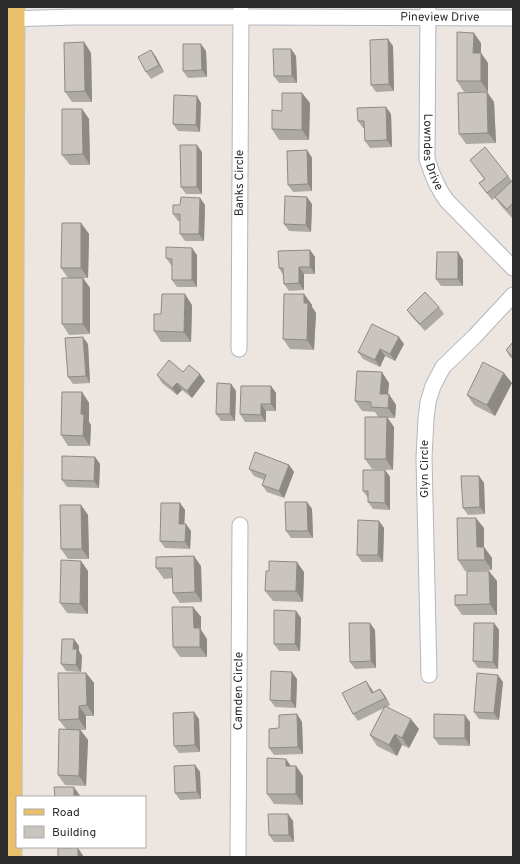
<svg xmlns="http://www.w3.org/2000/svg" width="520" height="864" font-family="Overpass,sans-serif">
<rect width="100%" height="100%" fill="#ede6e0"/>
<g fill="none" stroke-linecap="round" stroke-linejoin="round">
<g stroke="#b3b6bf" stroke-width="17">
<g id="minor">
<path id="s1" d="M428,7L427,159C432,175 437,188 447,201L513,268"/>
<path id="s2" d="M7,19L73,17H241L513,18"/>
<path id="s3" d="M239,349L241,7"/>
<path d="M429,675L424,457L426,419L428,402L433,386L443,367L474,337L513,295"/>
<path id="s4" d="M238,857L240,525"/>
</g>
</g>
<g stroke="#c4c4c4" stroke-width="21">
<path id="major" d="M12,857L15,7"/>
</g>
<use href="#minor" stroke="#fff" stroke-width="15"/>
<use href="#major" stroke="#e9c069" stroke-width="19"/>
</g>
<path fill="#ada9a3" d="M84,42L91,53L92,102H72L65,92Z
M481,43V53L488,63V92H464L457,81Z
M393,46L394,91L376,92L371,85Z
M291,49L296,56L297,83H279L274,76Z
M151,50L156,57L164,72L151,79L146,72Z
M206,51L207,77L188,78L183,71Z
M487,92L494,102L496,143L466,144L459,134Z
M302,93L310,103L309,140H279L272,129Z
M201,103L200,132L178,131L173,124Z
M82,109L89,119L90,165H70L62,155Z
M391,114L392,147L370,148L365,141L364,128H363L358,121Z
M307,150L312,158V191L293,192L288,185Z
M202,152V194H186L181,187Z
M470,160L508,176L512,181L513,180V219L502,207L495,198L492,200L484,190L479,183L484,179Z
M200,198L205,205L204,241H185L180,234V221H178L173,214L180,205Z
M312,204L311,232L289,231L284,224Z
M81,223L89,234L88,278H83L90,288V334L69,335L62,324L68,278L61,268Z
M310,250L315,257V274H304V290L289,291L284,284L283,275L279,268Z
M458,252L463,260V286H441L436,279Z
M197,255V287H177L172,280V266L171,265L166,258Z
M304,294L312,305V307L316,313L314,350L290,349L283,339Z
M192,305L191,342H161L154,331L161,314Z
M439,307L444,314L425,331L412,317L407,310Z
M513,342V359L510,357L506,350Z
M88,344L90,383L73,384L68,377Z
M404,344L395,361L385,356L380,367L363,359L358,352Z
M183,372L205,381L192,398L182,390L177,395L162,383L157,375Z
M389,383L388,394L396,405L395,418H387L394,427L393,470L372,469L365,459L378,417L375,412L362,411L355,401Z
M512,383L495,416L474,405L467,395Z
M231,384L236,391L235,421H221L216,414Z
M271,386L276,393V411H266V422H245L240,414Z
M82,392L89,403V422L91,425L90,446H68L61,435Z
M95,457L100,464L99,488L67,487L62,480Z
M289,465L294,472L284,498L267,492L262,485L264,480L254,476L249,469Z
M385,470L390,477V510L373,509L368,502V498L363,491Z
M479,476L484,483L485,514L468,515L463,508Z
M307,502L312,509L313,538H291L286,531Z
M180,503L185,510L184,524L191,531L190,549L165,548L160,541Z
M81,505L88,515L89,559H68L61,549Z
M379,521L384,528L383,562H362L357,555Z
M484,528V547L492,558V570L465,571L458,560Z
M81,561L88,571V614L67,613L60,603Z
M201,566L202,602L180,603L173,593V578L164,579L156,568Z
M304,572L303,602L273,601L265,591Z
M497,581V615H462L455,605L467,595Z
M193,607L201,617V630L207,639V657H180L173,647Z
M296,611L301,618L300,651H279L274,644Z
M494,623L499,630L498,669L478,668L473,661Z
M375,630L376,668L355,669L350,662Z
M79,646V651L82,656L81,672L66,671L61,664Z
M86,673L94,683V716H86V730H81L88,740L86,786L65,785L58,775L66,729L59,720Z
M297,679L296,708L275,707L270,700Z
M503,682L499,720L479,719L474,712Z
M371,688L373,692L380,689L385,696L390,705L387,707L419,729L409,748L402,745L397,756L377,746L370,735L384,708L358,721L353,714Z
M297,714L302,722L303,754L274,755L269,748L279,728Z
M199,719L200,752L179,753L174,746Z
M470,722V746L439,745L434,738Z
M195,765L200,772L201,799L180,800L175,793Z
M291,766H296L303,776V805L274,804L267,794Z
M288,814L293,821L294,842H274L269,835Z"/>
<path fill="#8d8985" d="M474,33L481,43V63L473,53Z
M388,39L393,46L394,91L389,84Z
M84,42L91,53L92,102L85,91Z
M201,44L206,51L207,77L202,70Z
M291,49L296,56L297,83L292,76Z
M151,50L156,57L164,72L159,65Z
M481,53L488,63V92L481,81Z
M487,92L494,102L496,143L488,133Z
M302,93L310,103L309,140L302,130Z
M197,96L201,103L200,132L196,125Z
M386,107L391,114L392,147L387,140Z
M82,109L89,119L90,165L83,154Z
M197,145L202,152V194L197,187Z
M307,150L312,158V191L308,184Z
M307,197L312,204L311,232L306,225Z
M200,198L205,205L204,241L199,234Z
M81,223L89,234L88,278L81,268Z
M192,248L197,255V287L192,280Z
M310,250L315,257V274L310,267Z
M458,252L463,260V286L458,279Z
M299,267L304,274V290L299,283Z
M83,278L90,288V334L83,324Z
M185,294L192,305L191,342L184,332Z
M304,294L312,305V307L316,313L314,350L307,340L304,303Z
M83,337L88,344L90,383L86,376Z
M399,337L404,344L395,361L390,354Z
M380,349L385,356L380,367L375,360Z
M382,372L389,383L387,404L380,394Z
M504,373L512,383L495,416L487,405Z
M200,374L205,381L192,398L187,391Z
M177,383L182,390L177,395L172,388Z
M231,384L236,391L235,421L230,414Z
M271,386L276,393V411L271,404Z
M82,392L89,403V422L91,425L90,446L83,436L81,414Z
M389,394L396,405L395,418L388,408Z
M261,404L266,411V422L261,415Z
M387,417L394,427L393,470L386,459Z
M95,457L100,464L99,488L94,481Z
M289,465L294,472L284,498L279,491Z
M385,470L390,477V510L385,503Z
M479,476L484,483L485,514L480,507Z
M307,502L312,509L313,538L308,531Z
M180,503L185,510L184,531L179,524Z
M81,505L88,515L89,559L82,549Z
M476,518L484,528V558L477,547Z
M379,521L384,528L383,562L378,555Z
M186,524L191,531L190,549L185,542Z
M484,547L492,558V570L485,560Z
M194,556L201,566L202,602L195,592Z
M81,561L88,571V614L80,604Z
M297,562L304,572L303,602L296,591Z
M489,571L497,581V615L490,604Z
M193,607L201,617V630L207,639V657L200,647L194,628Z
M296,611L301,618L300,651L295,644Z
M370,623L375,630L376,668L371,661Z
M494,623L499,630L498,669L493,662Z
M74,639L79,646V651L82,656L81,672L76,665L73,649Z
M292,672L297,679L296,708L291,701Z
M86,673L94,683V716L87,705Z
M498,675L503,682L499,720L494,713Z
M366,681L371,688L377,700L372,693Z
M380,689L385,696L390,705L385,698Z
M79,706L86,716V730L79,719Z
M194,712L199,719L200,752L195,745Z
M297,714L302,722L303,754L298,747Z
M465,715L470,722V746L465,738Z
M411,719L419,729L409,748L402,738Z
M80,730L88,740L86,786L79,776Z
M395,734L402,745L397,756L389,745Z
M286,759L293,769L286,766Z
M195,765L200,772L201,799L197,792Z
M296,766L303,776V805L296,794Z
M74,787L81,797H74Z
M288,814L293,821L294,842L289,835Z
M78,848L84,857H78Z"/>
<path fill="#c9c4be" stroke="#8d8985" d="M457,32L474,33L473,53H481V81H457Z
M388,39L389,84L371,85L370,40Z
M84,42L85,91L65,92L64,43Z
M183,44H201L202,70L183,71Z
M273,49H291L292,76H274Z
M151,50L159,65L146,72L138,57Z
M487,92L488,133L459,134L458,93Z
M282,93H302V130L272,129V110L282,111Z
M174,95L197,96L196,125L173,124Z
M386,107L387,140L365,141L364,121H358L357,108Z
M62,109H82L83,154L62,155Z
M180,145H197V187H181Z
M485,147L508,176L487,193L479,183L485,179L470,160Z
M307,150L308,184L288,185L287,151Z
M513,180V203L507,209L495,197Z
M285,196L307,197L306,225L284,224Z
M181,197L200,198L199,234H180V214H173V205H180Z
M62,223H81V268H61Z
M166,247L192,248V280H172V259L166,258Z
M310,250V267H299V283L284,284L283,268H279L278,251Z
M437,252H458V279H436Z
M62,278H83V324H62Z
M425,292L439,307L420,324L407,310Z
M162,294H185L184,332L154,331V314H161Z
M284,294H304V303H308L307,340L283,339Z
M372,324L399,337L390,354L380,349L375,360L358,352Z
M83,337L86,376L68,377L65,338Z
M513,342V357L506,350Z
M169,360L183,372L189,365L200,374L187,391L177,383L172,388L157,375Z
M483,362L504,373L487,405L467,395Z
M357,371L382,372L380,394H389L388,408L371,407V402L355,401Z
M217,383L231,384L230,414H216Z
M241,386H271V404H261V415L240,414Z
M62,392H82L81,414L84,415L83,436L61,435Z
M365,417H387L386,459H365Z
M255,452L289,465L279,491L262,485L266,475L249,469Z
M62,456L95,457L94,481L62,480Z
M363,470H385V503L368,502V491H363Z
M461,476H479L480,507L463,508Z
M285,502H307L308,531H286Z
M161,503H180L179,524H186L185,542L160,541Z
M60,505H81L82,549H61Z
M457,518H476L477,547H484L485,560H458Z
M358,520L379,521L378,555H357Z
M194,556L195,592L173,593L172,568H156V557Z
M61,560L81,561L80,604L60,603Z
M269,561L297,562L296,591H265L266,571H269Z
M467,571H489L490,604L455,605V595H467Z
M172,607H193L194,628H200V647H173Z
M274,610L296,611L295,644H274Z
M349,623H370L371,661L350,662Z
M474,623H494L493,662L473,661Z
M62,639H74L73,649H77L76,665L61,664Z
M271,671L292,672L291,701L270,700Z
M58,673H86L87,705L79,706V719L59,720Z
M477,673L498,675L494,713L474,712Z
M366,681L372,693L380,689L385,698L353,714L342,693Z
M385,706L411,719L402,738L395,734L389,745L370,735Z
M194,712L195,745L174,746L173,713Z
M297,714L298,747L269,748V729L279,728V715Z
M434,714L465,715V738H434Z
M59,729L80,730L79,776L58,775Z
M267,758L286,759V766H296V794H267Z
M195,765L197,792L175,793L174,766Z
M54,787H74V797H55Z
M268,814H288L289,835H269Z
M58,848H78V857H58Z"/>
<g text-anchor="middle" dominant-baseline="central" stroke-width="3" stroke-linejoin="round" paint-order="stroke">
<g font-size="12" fill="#2c2c2c" stroke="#fff">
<text stroke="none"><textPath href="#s2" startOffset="433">Pineview Drive</textPath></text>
<text stroke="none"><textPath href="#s1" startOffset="146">Lowndes Drive</textPath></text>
<text stroke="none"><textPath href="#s3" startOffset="166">Banks Circle</textPath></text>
<text transform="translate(425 469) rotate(-90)">Glyn Circle</text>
<text stroke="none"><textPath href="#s4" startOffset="166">Camden Circle</textPath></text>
</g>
</g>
<rect width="520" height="864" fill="none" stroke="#2c2c2c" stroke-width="16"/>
<rect x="16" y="796" width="130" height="52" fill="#ffffff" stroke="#ababab"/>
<rect x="24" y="809" width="20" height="6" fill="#e9c069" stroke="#ababab"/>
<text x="52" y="816" font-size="12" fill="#2c2c2c">Road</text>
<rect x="24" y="826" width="20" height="12" fill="#c9c4be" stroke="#ababab"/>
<text x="52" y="836" font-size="12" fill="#2c2c2c">Building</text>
</svg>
